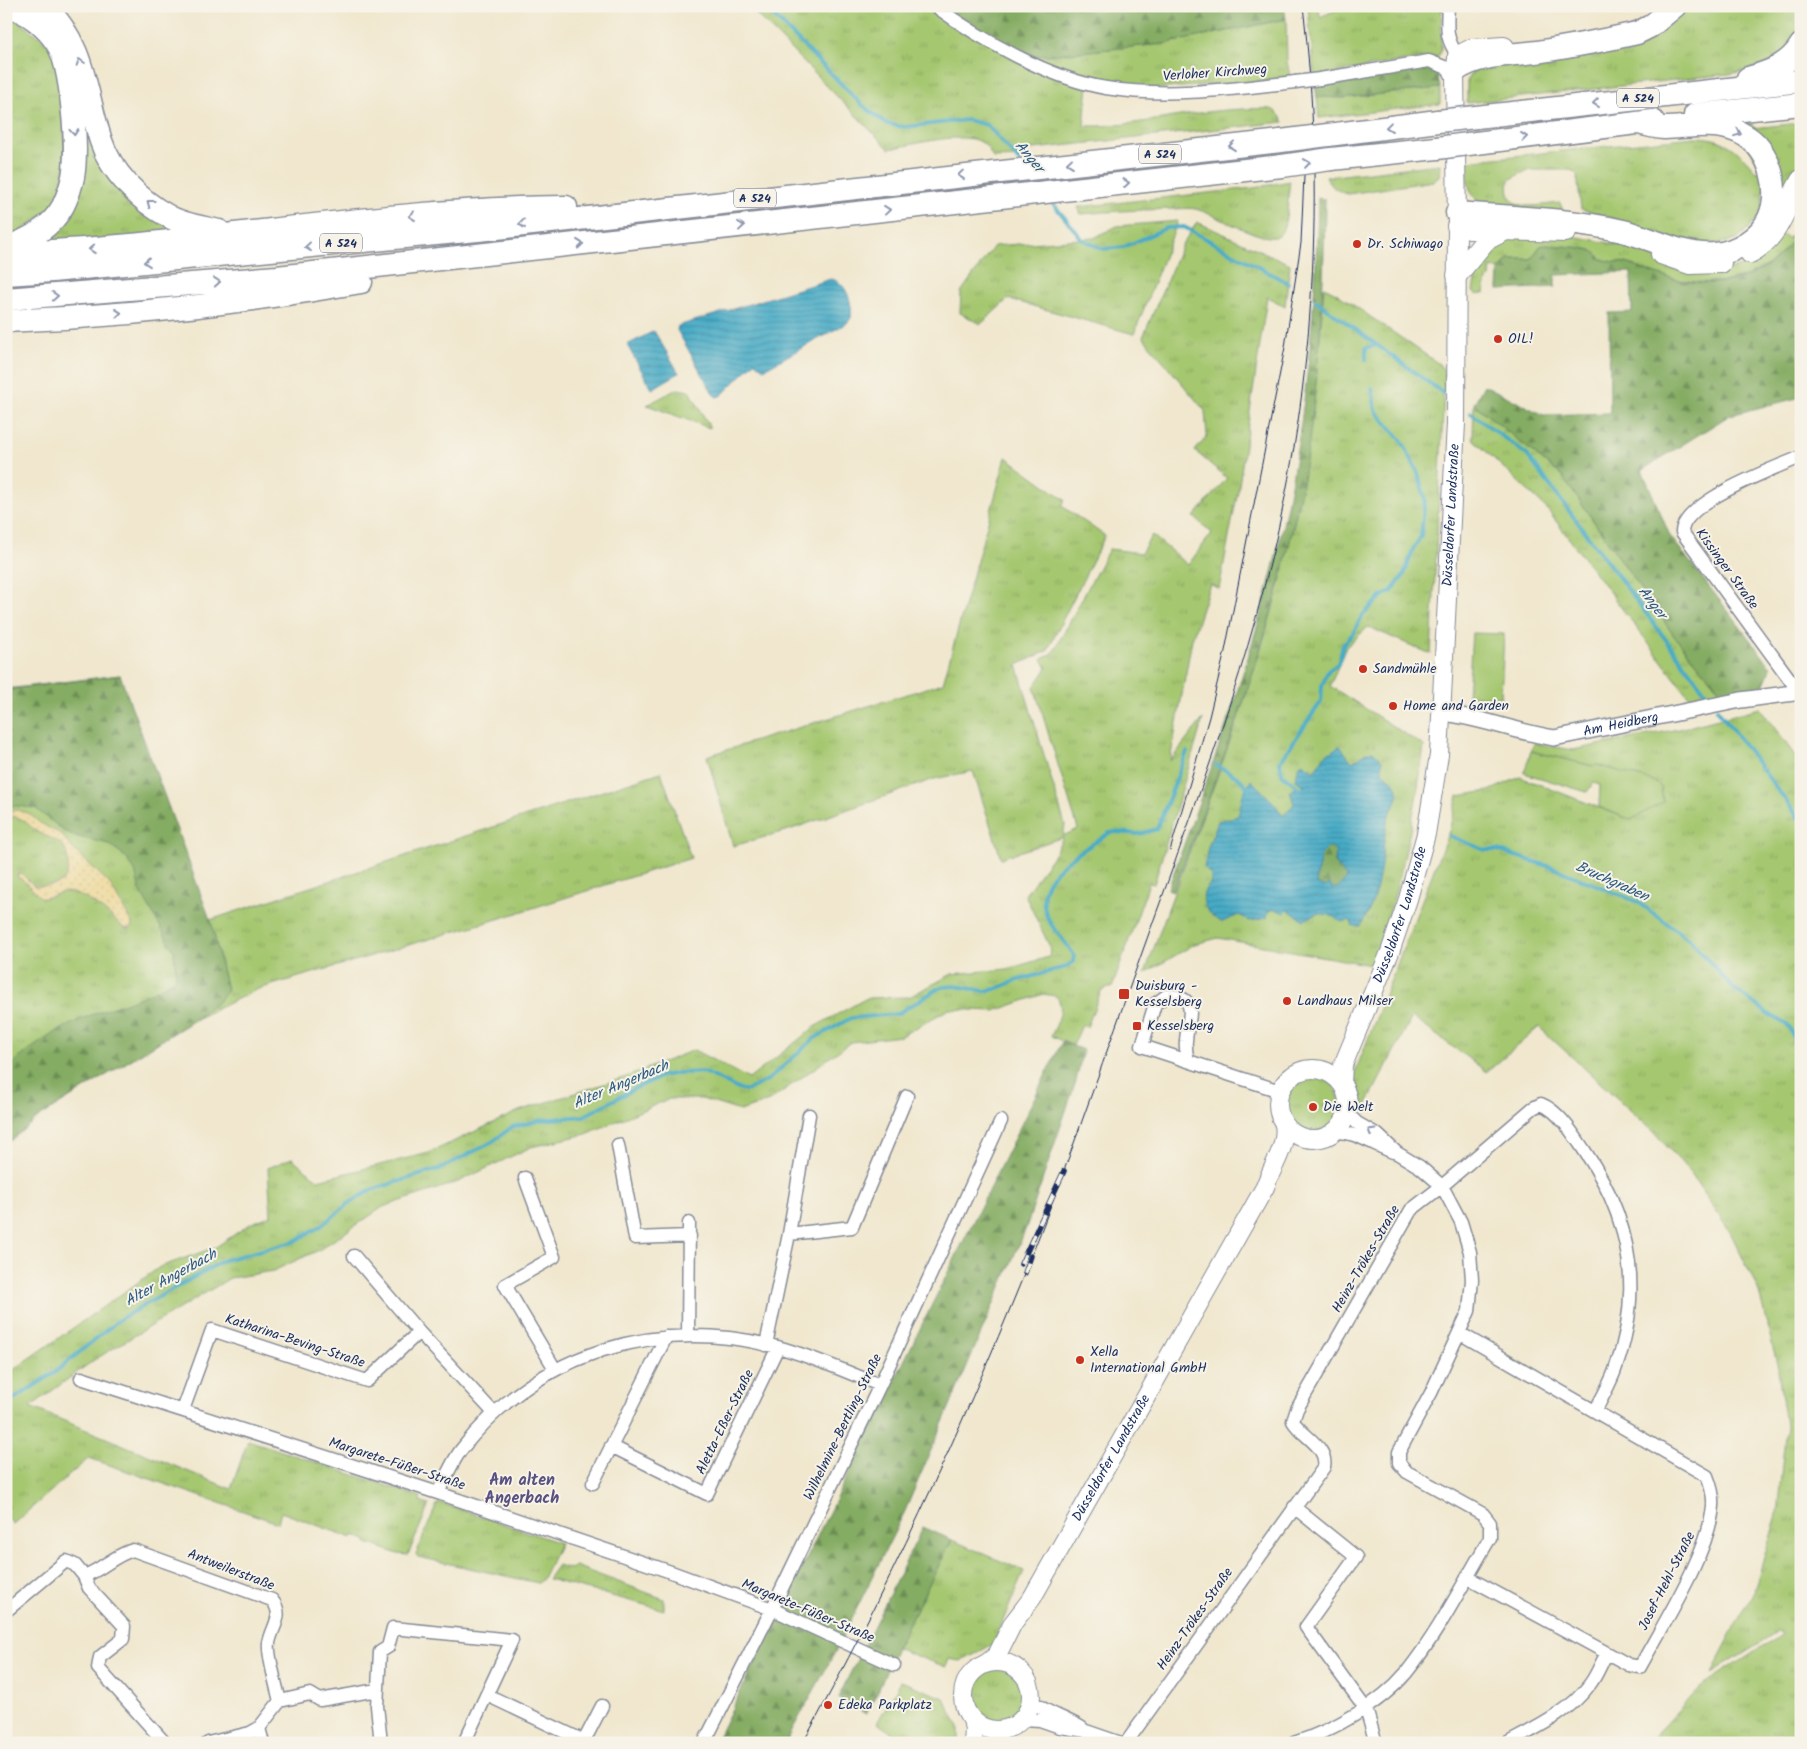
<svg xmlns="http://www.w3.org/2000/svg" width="1807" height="1749" font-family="Kalam,sans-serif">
<defs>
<pattern id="grass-tufts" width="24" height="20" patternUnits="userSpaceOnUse" patternTransform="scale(1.25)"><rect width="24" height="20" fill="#a5c770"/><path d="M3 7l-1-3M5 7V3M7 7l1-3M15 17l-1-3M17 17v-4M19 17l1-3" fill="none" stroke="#8dab63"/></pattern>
<pattern id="forest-firs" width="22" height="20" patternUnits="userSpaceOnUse" patternTransform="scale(1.25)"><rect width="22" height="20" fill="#84ac62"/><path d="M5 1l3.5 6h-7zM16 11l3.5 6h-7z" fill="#6b8c54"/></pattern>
<pattern id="sand-dots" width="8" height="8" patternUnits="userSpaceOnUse" patternTransform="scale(1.25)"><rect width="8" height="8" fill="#eeda9e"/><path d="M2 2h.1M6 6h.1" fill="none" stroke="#ccbb8a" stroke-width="1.8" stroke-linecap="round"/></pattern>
<pattern id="water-rules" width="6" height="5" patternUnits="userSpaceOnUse" patternTransform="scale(1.25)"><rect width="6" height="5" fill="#47abc6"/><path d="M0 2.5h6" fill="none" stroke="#3a8ca4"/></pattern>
</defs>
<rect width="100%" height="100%" fill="#f7f3e8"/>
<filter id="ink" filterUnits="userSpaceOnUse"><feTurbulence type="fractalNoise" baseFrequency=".02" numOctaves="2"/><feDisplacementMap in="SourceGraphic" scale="10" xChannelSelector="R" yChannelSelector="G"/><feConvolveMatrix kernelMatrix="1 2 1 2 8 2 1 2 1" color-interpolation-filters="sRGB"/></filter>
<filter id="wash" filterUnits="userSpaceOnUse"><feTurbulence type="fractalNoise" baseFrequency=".0096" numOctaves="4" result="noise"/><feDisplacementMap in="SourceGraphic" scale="20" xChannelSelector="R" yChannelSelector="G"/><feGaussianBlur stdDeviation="1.12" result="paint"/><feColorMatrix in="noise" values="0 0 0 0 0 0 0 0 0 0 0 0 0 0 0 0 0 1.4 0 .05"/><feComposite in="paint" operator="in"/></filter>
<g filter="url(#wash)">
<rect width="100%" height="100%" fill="#f0e7ce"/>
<path fill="url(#grass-tufts)" stroke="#607b67" d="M748,6H931L1088,85L1084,126C1138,128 1190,110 1244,109C1252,109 1262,108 1271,109C1277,111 1281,117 1284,122L1024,150L1028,157L993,158C990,151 986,144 979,141C958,132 911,145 889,149Z
M1308,6H1319L1320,17L1345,6H1442L1441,51L1438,57L1391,63L1314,77Z
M1682,6H1801C1801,14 1802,23 1801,30C1797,58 1752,70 1729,74L1467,103V80L1475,69L1578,52Z
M6,11L52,47L70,140L57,205L6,242Z
M1286,19L1287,62L1291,80L1150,89L1062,75L1025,57L1163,44Z
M1440,88V104L1319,118L1317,97L1343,98Z
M80,96L95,147L189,234L38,248L53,233Z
M1752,123L1753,128L1801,123V176L1779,208L1738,124Z
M1694,137C1724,137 1738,149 1756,172L1760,170L1765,184L1761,215L1737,240L1698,247L1601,215L1581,209L1577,174L1571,170H1528L1509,180C1503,215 1537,205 1560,203L1564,213L1485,207C1468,196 1466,180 1467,161Z
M1440,164L1439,176L1433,181L1348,194C1337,191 1331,187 1326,177Z
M1290,181C1288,192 1288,230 1278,236C1263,243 1216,215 1199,210C1191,207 1181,209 1173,209C1142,210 1111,211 1081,214L1078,207L1254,188Z
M1178,221L1134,334L1008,299L981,324L960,313L961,292L994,246L1094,238L1117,226Z
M1197,222L1290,264L1285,306L1267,297L1239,485L1219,589L1210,584L1192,639L1170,761L1203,719L1154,884L1149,883L1112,988H1106L1101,991L1087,1027L1082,1025L1073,1046L1051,1036C1057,1024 1066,1007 1056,996L1043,994L995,1011L949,1009L901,1036L851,1042L769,1101L740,1111L702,1099H669L586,1134L531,1147L458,1182L383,1207L319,1250L273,1271L230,1278L94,1360L30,1407L231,1489L248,1440L421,1497L420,1502L429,1505L408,1555L398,1554L367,1543V1540L353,1535L352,1538L281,1512L278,1523L89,1458L13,1524L6,1516V1375L160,1267L216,1247L250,1224L271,1215L268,1168L292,1158L318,1180L429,1153L519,1111L626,1077L694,1050L749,1079L816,1026L867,998L909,997L952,974L1007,969L1049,957L1050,947L1025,895L1055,853L1063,837L1001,858L973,771L934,779L786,831L733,846L707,756L943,683L1006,457L1065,500L1062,506L1105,536L1047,651L1017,665L1065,825L1063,836L1078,829L1034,687L1047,668L1042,659L1053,653L1109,549L1141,553L1152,535L1188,565L1212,533L1194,517L1227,478L1195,451L1207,436L1205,411L1143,337L1182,245Z
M1783,234L1792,241C1753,294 1686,289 1632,265C1623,261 1612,263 1602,259C1598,257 1596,252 1591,250C1575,246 1558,246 1541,245L1531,259H1508L1499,270L1491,267L1490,277L1487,280L1484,293L1477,295L1473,292L1477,267L1491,251L1487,246L1502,237L1572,236L1626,246L1661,260L1716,273L1738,267L1755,260Z
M1324,287L1336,293L1439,364L1445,372L1431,654L1368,627L1346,647L1330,686L1424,746C1414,821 1399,895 1371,965L1218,938L1195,944L1145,973C1192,839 1248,708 1283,570C1307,477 1317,382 1324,287Z
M677,389L690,391L710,428L647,405Z
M1474,404L1562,476L1675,637L1724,695L1692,701L1546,508L1473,439Z
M120,675L227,990L210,920L661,772L691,858L501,918L258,989L196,1019L39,1117L6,1142V689Z
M1760,708L1801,764V1743H1648L1702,1686L1759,1648L1782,1636L1778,1631L1711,1673L1754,1591L1777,1515L1786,1426L1777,1363L1758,1289L1730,1232L1689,1171L1653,1131L1539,1027L1487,1072L1412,1017L1363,1111L1354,1075L1449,831L1458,796L1489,791L1520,777L1631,820L1644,779L1597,765L1593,766L1531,751L1534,743L1573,750L1684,728Z
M1284 1104a28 28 0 1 1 56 0a28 28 0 1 1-56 0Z
M441,1503L560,1543L542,1580L538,1583L418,1557L416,1554L437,1504Z
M952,1540L1024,1571L993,1644L966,1659L960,1661L949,1659L946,1667L896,1648Z
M558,1565L570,1569L575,1566L664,1599V1610L548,1579Z
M967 1696a28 28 0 1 1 56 0a28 28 0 1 1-56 0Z
M901,1681L944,1698L959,1727V1743H908L877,1723Z"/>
<path fill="url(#forest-firs)" stroke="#506e60" d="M939,6H1284L1286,19L1163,44L1025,57Z
M1430,66L1437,71L1440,88L1343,98L1317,97L1315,85Z
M1318,198L1325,199C1324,285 1320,370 1307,455C1283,606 1228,749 1173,891L1168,889C1211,769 1256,650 1283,525C1306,418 1316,308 1318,198Z
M1801,216V397L1730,415L1642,470L1670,536L1771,667L1762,689L1724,695L1675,637L1562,476L1474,404L1484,385L1543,415L1610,413L1609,313L1632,312L1631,272L1555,275V287L1498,290L1499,270L1508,259H1531L1541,245C1558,246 1574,246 1591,250C1596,252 1597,257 1602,259C1611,263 1623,261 1632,265C1687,289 1752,296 1792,241L1789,238Z
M120,675L212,925L227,990L220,1000L196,1019L39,1117L6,1144V1069C27,1051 48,1035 73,1023C107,1006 145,1001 176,978L174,951L140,891L135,871L125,856L109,844L78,837L64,831L35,808L6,805V690Z
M1329,846L1336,851L1335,864L1345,874L1347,878L1339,887L1332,889L1331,886L1324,887L1317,884L1316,880L1321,854Z
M1062,1042L1083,1050L1076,1081L1026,1228L905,1511L834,1654L785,1743H715Z
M923,1527L952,1540L896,1648L879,1689L866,1714L838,1698Z"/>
<path fill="url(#sand-dots)" stroke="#84847e" d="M17,810L28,813L40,823L61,834L71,847L109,883L132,923L131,928L125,929C110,915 85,892 64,892C56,893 48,899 41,898L22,879L18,878L17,875L21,873L34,886C41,886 55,886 61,882C71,876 69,854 63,846C56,838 44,837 36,831C26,823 21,814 6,817V811Z"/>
<path fill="#a5c770" stroke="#607b67" d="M1472,633L1504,634L1501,697L1468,696Z
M1531,751L1593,766L1597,765L1653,781L1661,787L1663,802L1631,820L1599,807L1600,785L1593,783L1587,792L1524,773Z"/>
<path fill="url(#water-rules)" stroke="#316d92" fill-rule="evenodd" d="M831,279C847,282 853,304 851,318L847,323L764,369L755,362L722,395L717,397L714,395L677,330L678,326Z
M654,331L679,373L652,389L627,345Z
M1340,746L1352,762L1366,753L1373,751L1382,760V772C1388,777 1396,782 1398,789C1400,801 1391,809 1388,818C1380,854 1383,895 1360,926H1353L1350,920L1342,922L1330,915L1318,913L1304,920L1288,910L1284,913L1275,909L1268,911L1267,918L1250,921L1239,915L1222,922C1206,916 1195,896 1211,883V875L1204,868L1208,847L1218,821L1238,816L1243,794L1251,780L1274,803L1283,816L1294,804L1290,791L1297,787L1305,786L1296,780L1298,767L1302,763L1314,771L1325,755ZM1329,846L1336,851L1335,864L1347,878L1339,887L1332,889L1330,884L1324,887L1317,884L1316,880L1321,855Z"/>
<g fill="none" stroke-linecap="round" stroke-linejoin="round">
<path stroke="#47abc6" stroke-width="4" d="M764,6L862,105L887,124L905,127L967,120L987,125L1019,161
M1050,200L1083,240L1103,249L1124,247L1166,228L1184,227L1288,283
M1315,300L1443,393
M1366,360V348L1377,345
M1471,413L1527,455L1712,701
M1717,709L1801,821
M1216,765C1227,771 1245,779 1249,791
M1300,789L1282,774L1280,761L1321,702L1322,685L1328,671L1338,664L1343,645L1354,632L1362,616L1382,596L1391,592L1404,575L1413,549L1421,536L1425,499L1418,473L1402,441L1376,411L1372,388
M1450,836L1485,850H1497L1551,867L1638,902L1691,941L1733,988L1767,1013L1786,1024L1790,1028L1797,1051L1801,1054
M6,1404L54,1373L120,1319L224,1260L293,1242L321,1226L348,1204L371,1190L442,1168L492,1142L512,1127L542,1120L584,1116L636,1088L662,1076L678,1073L704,1072L740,1090H748L768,1080L815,1038L851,1018L897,1014L941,987L956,986L985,991L996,989L1015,981L1066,967L1073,962L1074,955C1067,944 1058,935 1051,924C1023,877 1079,855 1109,833L1116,832L1139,834L1157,829L1187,752"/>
</g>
</g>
<g filter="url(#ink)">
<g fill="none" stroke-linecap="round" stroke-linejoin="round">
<g stroke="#868b96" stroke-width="15">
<path id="minor" d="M935,6C980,39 1050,79 1106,88C1169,98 1232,89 1295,82
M1448,6C1447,28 1445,38 1458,56
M1320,79L1429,61L1455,71
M1799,692L1682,532C1683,502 1774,468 1801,457
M1188,1061C1187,1055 1185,1048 1186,1041C1187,1020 1202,995 1166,996L1155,1004L1142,1046L1280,1091
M1335,1132C1355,1131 1374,1145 1393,1152
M618,1145L635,1238L690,1236
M525,1178L554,1257L505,1285L555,1369
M789,1234L852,1227L907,1096
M354,1256L419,1332
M1461,1334L1707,1476C1711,1486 1714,1495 1713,1506C1709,1553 1663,1624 1640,1667L1629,1665L1607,1653L1467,1577
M688,1336L689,1223
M766,1345L789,1234L809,1115
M81,1378L438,1493L671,1572L772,1609L894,1665
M183,1410L212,1330L367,1381L419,1332L494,1413
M611,1446L707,1494L778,1347
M593,1483L666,1337
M438,1493C445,1479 452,1462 461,1450C537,1352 658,1316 777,1347C812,1356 846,1372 880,1385
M1294,1507L1356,1557L1306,1627L1366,1709L1376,1743
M84,1576L89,1588L124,1626L123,1639L100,1657L98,1668L165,1743
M6,1611L66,1561L75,1565L84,1576C102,1570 114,1555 133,1550L272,1600C285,1616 272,1626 269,1643C267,1653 277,1689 280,1701
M487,1695L584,1741
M1031,1700C1043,1712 1066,1718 1082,1728
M1022,1719L1040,1720L1060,1727L1086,1731L1121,1743
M259,1728L263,1743
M208,1743L250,1733L259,1728L280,1701L310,1694L320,1700L377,1690
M381,1743L377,1706L380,1652L388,1647L393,1628L512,1640L464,1743
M583,1743L602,1706
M704,1743L772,1609L880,1385L1001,1121
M1126,1743L1324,1467C1328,1446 1302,1437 1293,1421L1297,1409L1411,1210L1442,1186L1533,1108L1541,1104C1559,1111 1574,1135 1584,1150C1631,1218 1644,1291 1615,1370C1610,1384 1602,1398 1595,1411
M1294,1743C1332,1731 1380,1704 1406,1673C1439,1632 1463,1583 1490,1538V1523L1483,1514L1407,1472L1399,1463V1452L1431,1393L1469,1311L1472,1280L1470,1252L1461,1222L1442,1186L1420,1167L1397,1153L1378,1135L1357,1123L1351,1117L1348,1109
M1508,1743C1538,1727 1570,1712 1590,1684C1597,1675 1601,1663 1607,1653"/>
</g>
<g stroke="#868b96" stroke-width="18">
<g id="tertiary">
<path id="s1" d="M1443,713C1480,717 1516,732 1554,738L1741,700L1801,692"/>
</g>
</g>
<g stroke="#868b96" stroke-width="20">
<g id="secondary">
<circle cx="1313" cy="1104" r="35"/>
<path id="s2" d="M1342,1084L1343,1065L1390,952L1408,899L1426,834L1439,755L1456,423L1457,226L1455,71L1457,59"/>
<circle cx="997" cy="1696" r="34"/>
<path id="s3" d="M987,1663L997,1655L1013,1623L1032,1598L1265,1187C1272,1166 1288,1146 1284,1124"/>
<path d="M972,1719L974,1730L973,1743"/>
</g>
</g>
<g stroke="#868b96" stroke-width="22">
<path id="trunk" d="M1458,56L1472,49L1504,47
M1457,226L1470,229L1566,232
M1750,253C1780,237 1785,207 1801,180
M1661,254L1690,264L1721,263
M1457,275L1486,240L1506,230"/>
</g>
<g stroke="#868b96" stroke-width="25">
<path id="motorway" d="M45,6C86,48 84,89 101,141C111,172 140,201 168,216C183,225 202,227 219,231
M1455,71C1480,53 1513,56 1543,51C1574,46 1606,40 1637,33L1651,26L1675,6
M1748,78C1770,72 1789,65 1801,45
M1695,115L1801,104
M1476,117L1801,81
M1328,135L1438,121
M1476,143L1653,121
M1331,159L1437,148
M1457,213C1510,217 1570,219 1623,231C1652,238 1684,257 1715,254C1736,252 1760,238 1769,218C1781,191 1771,152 1746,136C1721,120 1693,127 1665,128C1656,128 1647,125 1639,123
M6,247C28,241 52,227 63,206C67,198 71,186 73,177C78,149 72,64 56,42C45,26 27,11 8,6
M6,253C194,247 379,208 566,207
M6,274L52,271L488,229L1281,141
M6,299L277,277L1282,166
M6,321C125,316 244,303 361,282"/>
</g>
<use href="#minor" stroke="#fff" stroke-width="12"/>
<use href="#tertiary" stroke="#fff" stroke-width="15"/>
<use href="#secondary" stroke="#fff" stroke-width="18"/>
<use href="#trunk" stroke="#fff" stroke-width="20"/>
<use href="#motorway" stroke="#fff" stroke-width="22"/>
<path stroke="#1b2f5e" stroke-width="1" d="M1170,851L1209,717L1225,651L1285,347L1301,243L1306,131
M803,1743C886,1592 958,1437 1023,1277C1061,1183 1094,1087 1128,992C1178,850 1234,710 1270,564C1315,383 1325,192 1303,6"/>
<g stroke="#1b2f5e" stroke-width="5.5">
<path id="rail" d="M1021,1264L1064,1171
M1025,1273L1031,1256"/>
</g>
<use href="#rail" stroke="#f7f3e8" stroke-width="4" stroke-dasharray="11" stroke-linecap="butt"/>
<g stroke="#868b96" stroke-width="15" stroke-linecap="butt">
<path id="minor-bridge" d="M1295,82L1320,79"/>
</g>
<g stroke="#868b96" stroke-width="25" stroke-linecap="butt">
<path id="motorway-bridge" d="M1438,121L1476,117
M1281,141L1328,135
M1437,148L1476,143
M1282,166L1331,159"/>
</g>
<use href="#minor-bridge" stroke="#fff" stroke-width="12"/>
<use href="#motorway-bridge" stroke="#fff" stroke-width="22"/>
</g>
<defs><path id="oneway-chevron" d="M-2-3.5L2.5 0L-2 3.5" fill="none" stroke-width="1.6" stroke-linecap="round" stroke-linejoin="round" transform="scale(1.25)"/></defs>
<g stroke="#8d97ae">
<use href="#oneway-chevron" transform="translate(80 62) rotate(-108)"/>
<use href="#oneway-chevron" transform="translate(1596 103) rotate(173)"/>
<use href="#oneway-chevron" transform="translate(1389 127) rotate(173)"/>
<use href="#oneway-chevron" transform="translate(74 132) rotate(85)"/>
<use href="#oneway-chevron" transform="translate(1738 133) rotate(22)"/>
<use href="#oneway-chevron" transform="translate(1524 137) rotate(-7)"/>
<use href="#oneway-chevron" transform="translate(1232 146) rotate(174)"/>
<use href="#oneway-chevron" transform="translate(1070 163) rotate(174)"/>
<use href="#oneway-chevron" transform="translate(1307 163) rotate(-8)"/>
<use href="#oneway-chevron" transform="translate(961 175) rotate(174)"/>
<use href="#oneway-chevron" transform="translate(1126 183) rotate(-6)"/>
<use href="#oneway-chevron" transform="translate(150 203) rotate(-143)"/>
<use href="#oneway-chevron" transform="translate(887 210) rotate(-6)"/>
<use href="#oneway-chevron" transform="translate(412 216) rotate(174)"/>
<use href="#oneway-chevron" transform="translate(522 224) rotate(173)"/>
<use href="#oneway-chevron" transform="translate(741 226) rotate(-6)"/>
<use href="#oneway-chevron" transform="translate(580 244) rotate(-6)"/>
<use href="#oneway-chevron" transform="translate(308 247) rotate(174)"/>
<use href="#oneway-chevron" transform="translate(92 249) rotate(176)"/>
<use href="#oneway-chevron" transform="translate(147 262) rotate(175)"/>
<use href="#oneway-chevron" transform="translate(217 282) rotate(-5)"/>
<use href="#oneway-chevron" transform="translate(55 296) rotate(-4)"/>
<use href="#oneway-chevron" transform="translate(118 313) rotate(-6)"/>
<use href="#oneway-chevron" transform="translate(1371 1131) rotate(-149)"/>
</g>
</g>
<g fill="#c8321e" stroke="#f7f3e8" stroke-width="2">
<circle cx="1357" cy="244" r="5"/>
<circle cx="1498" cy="339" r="5"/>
<circle cx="1363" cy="669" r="5"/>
<circle cx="1393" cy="706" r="5"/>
<rect x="1118" y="988" width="12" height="12" rx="2.5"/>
<circle cx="1287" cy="1001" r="5"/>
<rect x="1132" y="1021" width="10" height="10" rx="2.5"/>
<circle cx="1313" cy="1107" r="5"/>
<circle cx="1080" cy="1360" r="5"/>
<circle cx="828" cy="1705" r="5"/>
</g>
<g text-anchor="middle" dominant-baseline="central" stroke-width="4" stroke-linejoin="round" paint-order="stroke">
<g fill="#f7f3e8" stroke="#5d6a87" stroke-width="1">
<rect x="1617" y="88.5" width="42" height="19" rx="4"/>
<rect x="1139" y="144.5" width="42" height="19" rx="4"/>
<rect x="734" y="188.5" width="42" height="19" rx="4"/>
<rect x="320" y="233.5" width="42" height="19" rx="4"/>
</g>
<g font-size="12" font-weight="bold" fill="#1b2f5e">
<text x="1638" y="98">A 524</text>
<text x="1160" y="154">A 524</text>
<text x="755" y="198">A 524</text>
<text x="341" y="243">A 524</text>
</g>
<g font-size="14" fill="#1b2f5e" stroke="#f7f3e8">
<text transform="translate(1215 73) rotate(-4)">Verloher Kirchweg</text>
<text stroke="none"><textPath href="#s2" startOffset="585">Düsseldorfer Landstraße</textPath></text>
<text transform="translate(1727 569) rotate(54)">Kissinger Straße</text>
<text stroke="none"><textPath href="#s1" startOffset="182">Am Heidberg</textPath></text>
<text stroke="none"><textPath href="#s2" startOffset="180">Düsseldorfer Landstraße</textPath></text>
<text transform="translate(1366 1259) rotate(-60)">Heinz-Trökes-Straße</text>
<text transform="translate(295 1341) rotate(18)">Katharina-Beving-Straße</text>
<text transform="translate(725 1422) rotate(-64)">Aletta-Eßer-Straße</text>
<text transform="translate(843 1427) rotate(-64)">Wilhelmine-Bertling-Straße</text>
<text stroke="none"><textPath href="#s3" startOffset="241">Düsseldorfer Landstraße</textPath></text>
<text transform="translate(397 1464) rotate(18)">Margarete-Füßer-Straße</text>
<text transform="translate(231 1570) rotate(21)">Antweilerstraße</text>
<text transform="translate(1667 1581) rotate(-63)">Josef-Hehl-Straße</text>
<text transform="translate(808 1611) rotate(23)">Margarete-Füßer-Straße</text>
<text transform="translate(1195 1619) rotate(-55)">Heinz-Trökes-Straße</text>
</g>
<g font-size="14" fill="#1b2f5e" stroke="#f7f3e8" text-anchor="start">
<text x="1367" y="244">Dr. Schiwago</text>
<text x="1508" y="339">OIL!</text>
<text x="1373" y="669">Sandmühle</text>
<text x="1403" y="706">Home and Garden</text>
<text x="1135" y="986">Duisburg -<tspan x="1135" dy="16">Kesselsberg</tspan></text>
<text x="1297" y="1001">Landhaus Milser</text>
<text x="1147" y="1026">Kesselsberg</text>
<text x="1323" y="1107">Die Welt</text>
<text x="1090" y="1352">Xella<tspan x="1090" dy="16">International GmbH</tspan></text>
<text x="838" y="1705">Edeka Parkplatz</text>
</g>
<g font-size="15" font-style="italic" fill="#2a5a82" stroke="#f7f3e8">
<text transform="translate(1029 157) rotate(50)">Anger</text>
<text transform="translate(1652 603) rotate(53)">Anger</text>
<text transform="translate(1612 882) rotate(24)">Bruchgraben</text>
<text transform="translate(621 1085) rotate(-23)">Alter Angerbach</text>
<text transform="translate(171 1278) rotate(-29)">Alter Angerbach</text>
</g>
<g font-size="16" font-weight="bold" fill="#595281" stroke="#f7f3e8">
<text x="522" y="1480">Am alten<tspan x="522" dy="18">Angerbach</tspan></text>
</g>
</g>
<rect width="1807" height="1749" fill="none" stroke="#f7f3e8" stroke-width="25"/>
</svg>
